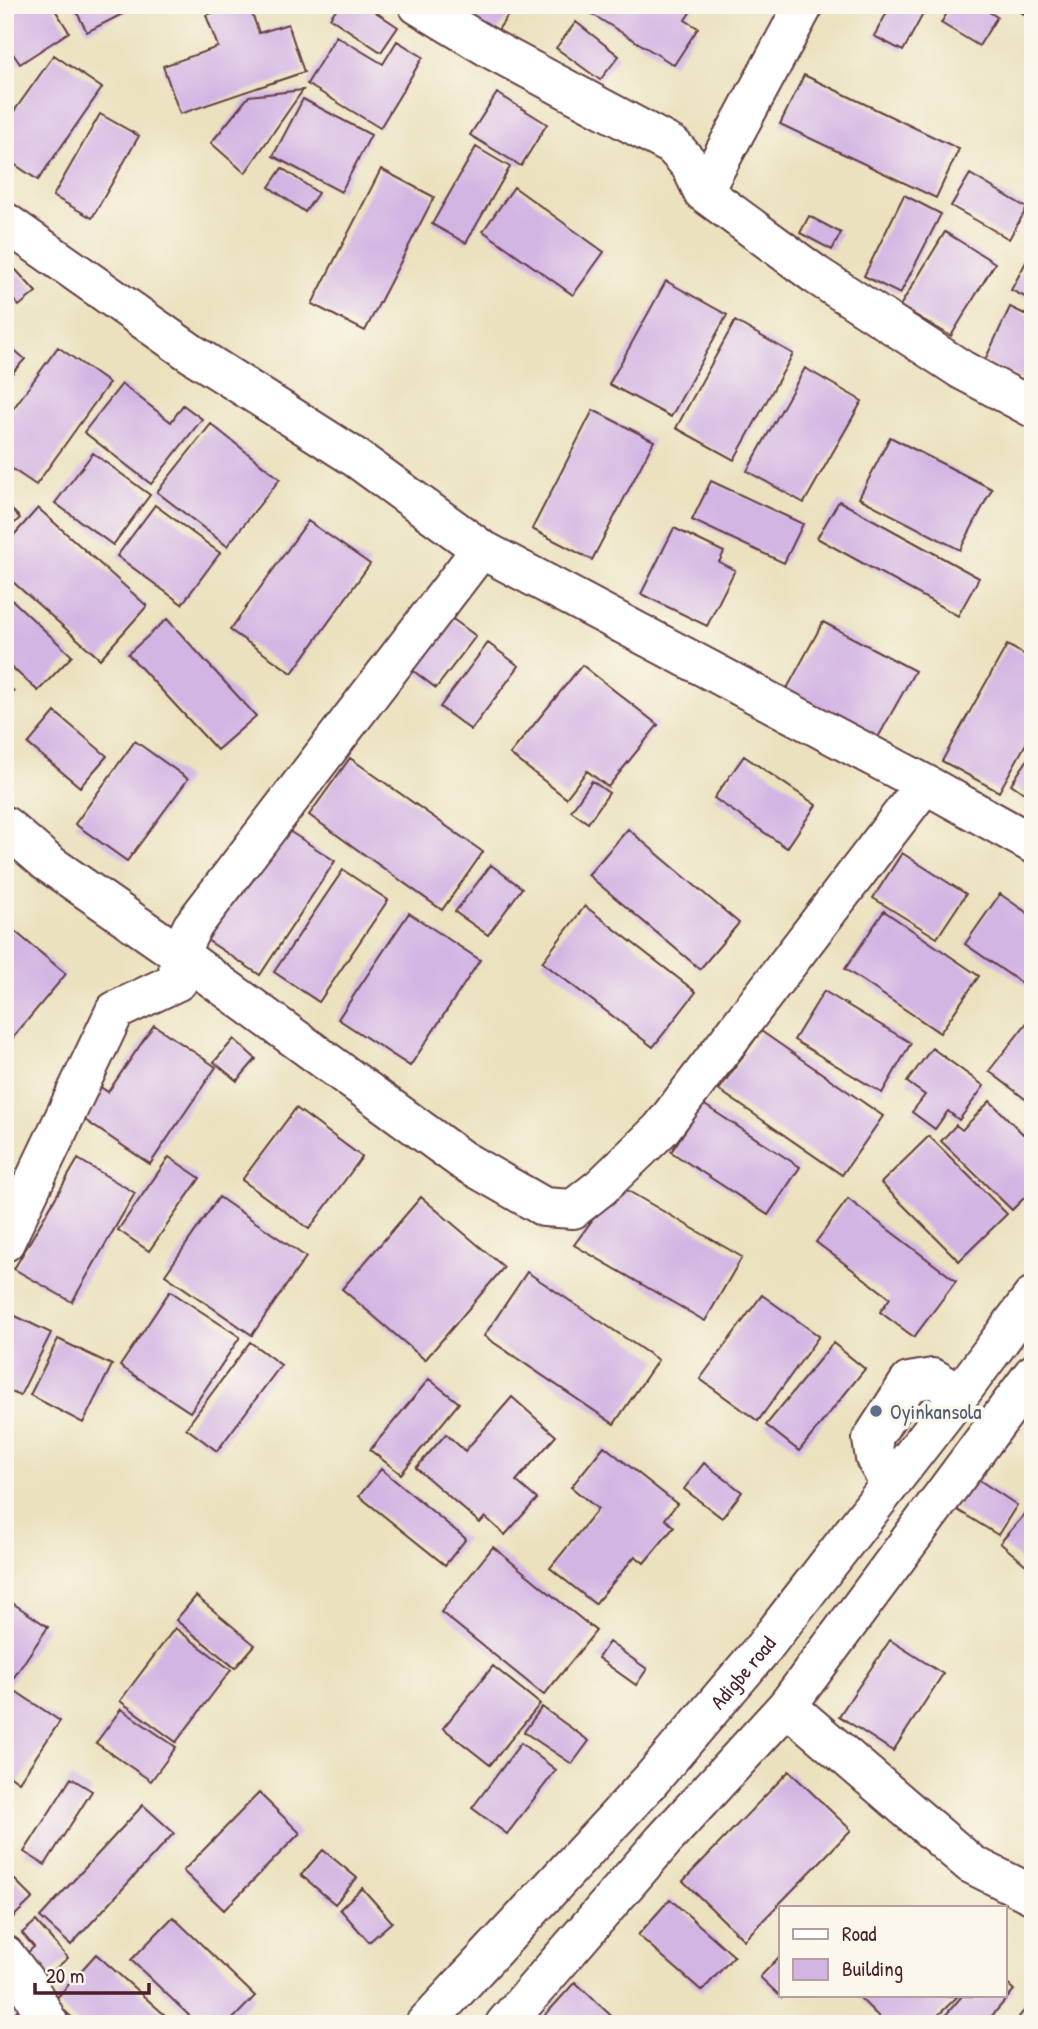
<svg xmlns="http://www.w3.org/2000/svg" width="1038" height="2029" font-family="'Patrick Hand',sans-serif">
<rect width="100%" height="100%" fill="#fbf7ec"/>
<filter id="ink" filterUnits="userSpaceOnUse"><feTurbulence type="fractalNoise" baseFrequency=".0143" numOctaves="2"/><feDisplacementMap in="SourceGraphic" scale="14" xChannelSelector="R" yChannelSelector="G"/><feConvolveMatrix kernelMatrix="1 2 1 2 8 2 1 2 1" color-interpolation-filters="sRGB"/></filter>
<filter id="wash" filterUnits="userSpaceOnUse"><feTurbulence type="fractalNoise" baseFrequency=".00686" numOctaves="4" result="noise"/><feDisplacementMap in="SourceGraphic" scale="28" xChannelSelector="R" yChannelSelector="G"/><feGaussianBlur stdDeviation="1.57" result="paint"/><feColorMatrix in="noise" values="0 0 0 0 0 0 0 0 0 0 0 0 0 0 0 0 0 1.4 0 .05"/><feComposite in="paint" operator="in"/></filter>
<g filter="url(#wash)">
<rect width="100%" height="100%" fill="#ebe1be"/>
<g id="blocks">
<path fill="#d3b5e3" d="M5,5H52L69,32L20,64L5,42Z
M73,5H140L87,32Z
M235,5H249L259,33L288,24L304,72L180,114L163,66L218,47L206,15Z
M339,5H365L398,27L381,52L330,18Z
M438,5H515L491,40Z
M590,5H695L685,20L698,28L674,65L587,11Z
M891,5H928L903,51L874,36Z
M952,5H978L997,17L979,46L941,23Z
M1007,5H1029L1024,14Z
M576,22L619,56L600,80L556,48Z
M336,36L383,64L397,41L423,57L380,128L307,84Z
M54,55L102,88L38,180L5,158V124Z
M804,75L959,149L936,198L780,124Z
M303,90L245,173L211,143L249,96Z
M497,93L547,124L521,166L470,135Z
M303,99L371,135L341,192L273,156Z
M100,114L139,136L92,218L53,196Z
M476,147L510,167L466,243L432,224Z
M282,168L318,193L305,212L269,187Z
M381,169L434,197L365,331L312,304Z
M970,174L1027,208L1009,239L951,206Z
M514,187L604,252L573,295L483,231Z
M904,195L941,214L900,294L864,276Z
M809,216L841,233L832,250L800,233Z
M945,232L995,263L951,336L900,306Z
M1033,249V301L1011,290Z
M5,258L36,292L19,306L5,291Z
M666,281L727,315L671,417L609,384Z
M1010,307L1033,318V385L984,362Z
M735,321L793,354L734,460L676,428Z
M5,342L25,359L5,381Z
M58,347L109,383L36,485L5,464V420Z
M805,368L862,401L804,503L747,471Z
M122,384L171,422L183,405L202,419L151,484L84,432Z
M593,410L654,441L592,560L532,529Z
M211,424L280,479L227,546L157,492Z
M890,437L992,489L960,550L859,498Z
M93,453L150,495L113,545L55,503Z
M711,481L803,524L784,563L692,520Z
M839,501L979,578L958,616L817,538Z
M5,503L20,518L5,532Z
M155,505L220,553L182,604L117,556Z
M38,508L147,606L100,659L5,575V545Z
M308,521L370,564L292,673L230,630Z
M674,528L724,552L719,562L735,570L707,626L641,594Z
M10,598L72,656L38,691L5,661V604Z
M446,614L476,636L436,688L407,666Z
M167,619L256,716L217,750L128,654Z
M823,622L915,671L876,741L785,692Z
M488,643L519,666L471,730L440,707Z
M1007,645L1033,659V731L999,792L942,761Z
M582,665L658,725L608,787L587,771L566,798L510,754Z
M5,683L14,691L5,702Z
M55,712L107,756L80,787L28,744Z
M135,741L188,779L127,861L75,824Z
M1033,752V799L1011,784Z
M744,756L816,805L787,848L714,798Z
M350,758L483,852L442,910L309,815Z
M592,781L609,793L588,823L571,811Z
M283,827L335,861L260,975L207,940Z
M628,829L739,923L700,969L588,875Z
M902,853L966,894L937,938L873,898Z
M491,865L522,888L488,935L455,912Z
M343,870L388,900L319,1002L274,972Z
M1000,894L1033,917V991L965,944Z
M585,906L696,992L653,1047L542,962Z
M884,911L979,976L940,1033L845,969Z
M409,913L480,960L410,1066L338,1019Z
M11,928L66,974L5,1047V935Z
M824,991L911,1043L882,1093L794,1040Z
M1033,1015V1105L989,1071Z
M154,1025L216,1067L150,1164L73,1112L93,1082L108,1092Z
M761,1031L883,1116L842,1175L719,1090Z
M234,1039L256,1059L237,1081L214,1062Z
M932,1048L984,1086L959,1120L948,1111L935,1129L912,1112L925,1095L907,1082Z
M990,1101L1023,1134L1033,1125V1189L1012,1210L941,1141L956,1125L962,1130Z
M703,1104L800,1167L768,1215L671,1152Z
M296,1108L362,1157L309,1229L242,1180Z
M929,1136L1007,1214L959,1261L881,1183Z
M169,1157L200,1178L149,1251L118,1230Z
M78,1159L135,1193L72,1302L14,1269Z
M618,1185L742,1257L705,1321L574,1245Z
M219,1197L306,1257L252,1335L165,1275Z
M421,1197L504,1267L425,1360L342,1289Z
M848,1199L956,1281L914,1337L880,1312L890,1298L816,1242Z
M527,1272L658,1360L614,1424L484,1336Z
M170,1291L240,1337L190,1412L120,1366Z
M762,1295L819,1336L758,1421L700,1379Z
M5,1311L51,1333L20,1396L5,1389Z
M58,1339L112,1365L83,1423L30,1395Z
M250,1342L281,1365L217,1451L186,1428Z
M833,1343L865,1369L799,1451L766,1425Z
M429,1379L459,1403L401,1474L370,1450Z
M512,1397L556,1436L516,1481L537,1499L505,1535L485,1517L480,1523L416,1468L446,1434L465,1451Z
M604,1446L677,1504L665,1519L674,1527L644,1563L635,1556L595,1604L550,1568L598,1509L571,1487Z
M704,1463L742,1492L722,1518L684,1489Z
M381,1469L466,1539L445,1565L359,1496Z
M976,1478L1017,1505L998,1535L956,1509Z
M1031,1507L1033,1509V1571L1000,1543Z
M493,1547L596,1631L544,1695L441,1612Z
M196,1596L255,1645L235,1668L176,1620Z
M5,1598L48,1627L8,1686L60,1721L19,1782L5,1772Z
M175,1628L231,1670L176,1742L120,1701Z
M890,1640L943,1674L893,1751L839,1716Z
M609,1642L647,1669L636,1685L598,1658Z
M493,1666L540,1704L490,1765L443,1728Z
M542,1707L589,1741L572,1764L524,1732Z
M121,1709L176,1747L151,1781L96,1743Z
M521,1743L556,1770L507,1834L472,1808Z
M789,1771L851,1830L744,1940L683,1881Z
M71,1778L92,1791L45,1865L24,1852Z
M259,1793L300,1833L224,1910L183,1871Z
M143,1805L174,1833L71,1945L40,1917Z
M323,1850L357,1878L335,1904L301,1875Z
M8,1873L33,1898L8,1922L5,1919V1876Z
M362,1888L392,1922L369,1942L340,1909Z
M670,1899L734,1956L702,1991L638,1935Z
M173,1917L255,1996L228,2024H198L131,1960Z
M36,1921L68,1958L41,1981L21,1958L34,1947L22,1933Z
M96,1954L175,2024H79L54,2001Z
M781,1955V1997L760,1977Z
M5,1979L27,1999L5,2024Z
M575,1982L620,2024H537Z
M1005,1982L1014,1990L985,2024H938L962,1996H1005Z
M858,1996H958L929,2024H886Z
M1033,2000V2024H1013Z"/>
</g>
</g>
<g filter="url(#ink)">
<use href="#blocks" fill-opacity="0" stroke="#623c41" stroke-width="2"/>
<g fill="none" stroke-linecap="round" stroke-linejoin="round">
<g stroke="#623c41" stroke-width="42">
<path id="minor" d="M418,5L491,49L673,146L690,165L703,192L816,275L962,370L1033,408
M703,192L804,5
M5,222L191,353L356,458L481,549L925,784L1033,844
M5,826L48,863L179,954L462,1160L544,1207L573,1209L601,1187L661,1129L925,784
M5,1242L115,1011L178,981L179,954L192,927L481,549
M890,1484L875,1458L872,1439L909,1382L933,1378L960,1394
M787,1706L971,1864L1033,1895
M5,1955L27,1984L49,2024"/>
</g>
<g stroke="#623c41" stroke-width="42">
<g id="major">
<path id="s1" d="M425,2024L651,1780L764,1647L960,1394L1033,1296"/>
<path d="M505,2024L664,1840L787,1706L1033,1374"/>
</g>
</g>
<use href="#minor" stroke="#fff" stroke-width="38"/>
<use href="#major" stroke="#fff" stroke-width="38"/>
</g>
</g>
<circle fill="#5c6f8a" stroke="#fbf7ec" stroke-width="2.5" cx="876" cy="1411" r="7"/>
<g text-anchor="middle" dominant-baseline="central" stroke-width="7" stroke-linejoin="round" paint-order="stroke">
<g font-size="21" fill="#4e5e75" stroke="#fbf7ec" text-anchor="start">
<text x="890" y="1411">Oyinkansola</text>
</g>
<g font-size="21" fill="#4a1f2b" stroke="#fbf7ec">
<text stroke="none"><textPath href="#s1" startOffset="474">Adigbe road</textPath></text>
</g>
</g>
<rect width="1038" height="2029" fill="none" stroke="#fbf7ec" stroke-width="28"/>
<rect x="779" y="1906" width="228" height="91" fill="#fbf7ec" stroke="#b4a19f" stroke-width="2"/>
<rect x="793" y="1929" width="35" height="10" fill="#ffffff" stroke="#b4a19f" stroke-width="2"/>
<text x="842" y="1941" font-size="21" fill="#4a1f2b">Road</text>
<rect x="793" y="1959" width="35" height="21" fill="#d3b5e3" stroke="#b4a19f" stroke-width="2"/>
<text x="842" y="1976" font-size="21" fill="#4a1f2b">Building</text>
<path d="M35 1983v10h114v-10" fill="none" stroke="#4a1f2b" stroke-width="3.5"/>
<text x="46" y="1983" font-size="21" fill="#4a1f2b" stroke="#fbf7ec" stroke-width="5" paint-order="stroke">20 m</text>
</svg>
